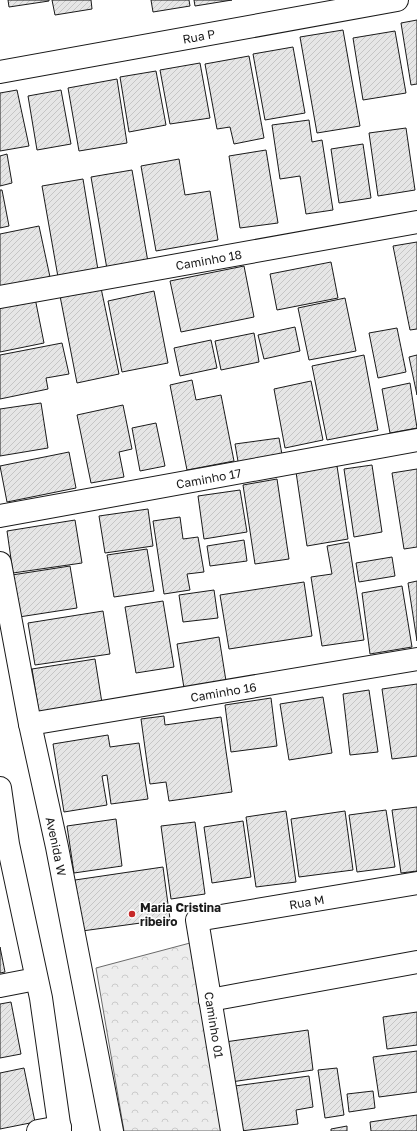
<svg xmlns="http://www.w3.org/2000/svg" width="417" height="1131" font-family="'Golos Text',sans-serif">
<defs>
<pattern id="park-crowns" width="20" height="18" patternUnits="userSpaceOnUse"><rect width="20" height="18" fill="#ededed"/><path d="M2 6a3 3 0 1 1 6 0M12 15a3 3 0 1 1 6 0" fill="none" stroke="#cbcbcb"/></pattern>
<pattern id="building-hatch" width="6" height="6" patternUnits="userSpaceOnUse"><rect width="6" height="6" fill="#e6e6e6"/><path d="M-1 1l2-2M0 6l6-6M5 7l2-2" fill="none" stroke="#c5c5c5"/></pattern>
</defs>
<rect width="100%" height="100%" fill="#fff"/>
<path fill="url(#park-crowns)" stroke="#6a6a6a" d="M190,943L222,1131H124L96,968Z"/>
<path fill="url(#building-hatch)" stroke="#1a1a1a" d="M8,0H49V1L9,7Z
M52,0H91L92,9L55,15Z
M151,0H189L190,6L153,12Z
M194,0H232L195,6Z
M417,20V84L411,85L401,23Z
M343,30L360,126L317,133L300,37Z
M395,31L406,93L363,100L353,38Z
M293,47L305,113L265,120L253,54Z
M249,56L264,138L234,144L230,127L217,129L205,64Z
M200,63L210,118L170,124L160,70Z
M156,71L166,125L129,132L120,77Z
M117,79L127,143L79,151L68,88Z
M17,90L29,146L0,151V93Z
M61,90L71,144L37,150L28,96Z
M309,120L312,142L322,140L333,210L306,214L300,176L280,179L272,125Z
M406,128L415,190L378,196L369,133Z
M363,144L371,198L339,203L331,149Z
M266,150L278,223L240,228L229,156Z
M7,154L12,183L0,186V156Z
M179,159L185,195L210,191L218,240L156,251L141,166Z
M132,170L148,262L107,269L91,177Z
M83,179L98,270L58,277L42,186Z
M0,190H2L9,226L0,228Z
M39,226L50,277L0,287V234Z
M417,242V329L410,330L393,246Z
M331,262L338,298L277,310L270,274Z
M244,266L254,317L181,332L170,281Z
M101,288L119,374L77,383L60,296Z
M154,291L168,363L122,372L108,301Z
M35,298L44,343L0,352V305Z
M345,298L356,351L309,360L298,308Z
M295,327L300,351L264,359L258,335Z
M397,328L406,372L378,378L369,333Z
M254,333L259,362L221,370L215,341Z
M211,340L217,368L180,376L174,348Z
M62,343L69,374L46,378L48,389L0,399V355Z
M364,355L378,430L327,440L312,366Z
M417,355V395L409,357Z
M192,380L196,400L221,395L234,461L187,470L170,385Z
M311,381L323,440L285,448L274,389Z
M410,383L417,428L390,433L382,389Z
M41,403L48,448L0,456V409Z
M123,405L132,449L119,452L124,477L91,483L77,415Z
M156,423L165,466L140,471L132,428Z
M279,438L283,460L239,467L235,444Z
M69,452L76,488L7,502L0,466Z
M372,465L382,532L354,537L344,469Z
M337,466L348,539L307,546L296,472Z
M417,469V547L404,549L392,473Z
M277,479L289,559L255,564L243,485Z
M240,490L247,532L204,539L198,496Z
M148,509L153,546L105,553L99,516Z
M180,517L183,539L198,537L204,572L187,574L190,590L164,594L153,521Z
M75,520L82,563L13,573L7,531Z
M244,540L247,561L210,566L207,546Z
M349,542L364,640L322,646L311,577L332,574L327,546Z
M147,549L154,591L114,597L107,555Z
M392,557L395,576L359,582L356,563Z
M70,566L77,608L19,617L12,575Z
M417,581V641L408,583Z
M304,582L312,636L229,649L220,595Z
M402,586L412,647L370,654L362,593Z
M214,590L218,618L183,622L179,595Z
M163,601L174,667L136,673L125,607Z
M103,611L110,654L35,665L28,623Z
M219,637L226,681L184,688L177,644Z
M95,659L102,703L39,713L32,669Z
M417,684V756L392,759L382,689Z
M369,690L378,752L350,755L343,694Z
M323,697L332,753L289,760L280,704Z
M271,698L277,746L231,752L225,705Z
M164,716L165,725L221,717L232,792L169,801L166,782L150,784L141,719Z
M108,735L110,747L139,743L148,799L111,804L107,775L102,776L107,805L64,812L53,744Z
M417,807V871L401,873L392,810Z
M386,810L395,867L357,872L349,815Z
M286,811L296,882L256,887L246,817Z
M345,811L353,870L299,877L291,819Z
M116,819L122,866L74,873L67,826Z
M243,821L251,877L212,883L204,827Z
M195,822L205,894L171,899L161,826Z
M163,867L170,919L82,931L75,880Z
M0,947L5,972L0,973Z
M11,1002L21,1054L0,1058V1004Z
M417,1012V1045L387,1049L383,1017Z
M308,1030L313,1070L231,1082L225,1042Z
M417,1051V1092L379,1097L373,1057Z
M24,1068L35,1122L0,1129V1073Z
M337,1068L344,1115L325,1118L318,1070Z
M309,1076L313,1107L296,1110L298,1124L241,1131L235,1086Z
M373,1091L375,1108L349,1112L347,1094Z
M417,1115V1131H371L370,1122Z
M347,1126V1131H331V1129Z"/>
<g fill="none" stroke-linecap="round" stroke-linejoin="round">
<g stroke="#1a1a1a" stroke-width="24">
<g id="minor">
<path id="s1" d="M0,72L397,0"/>
<path id="s2" d="M0,297L417,222"/>
<path id="s3" d="M0,516L417,440"/>
<path id="s4" d="M0,563L30,724L57,847L112,1131"/>
<path id="s5" d="M30,724L417,659"/>
<path d="M0,788L8,844L41,998L60,1131"/>
<path d="M0,986L36,979"/>
<path d="M210,1000L417,962"/>
<path d="M38,1131L60,1127"/>
<path id="s6" d="M232,1131L197,920L417,883"/>
</g>
</g>
<use href="#minor" stroke="#fff" stroke-width="22"/>
</g>
<circle fill="#c62828" stroke="#fff" stroke-width="1.5" cx="132" cy="914" r="4"/>
<g text-anchor="middle" dominant-baseline="central" stroke-width="3" stroke-linejoin="round" paint-order="stroke">
<g font-size="12" fill="#1a1a1a" stroke="#fff">
<text stroke="none"><textPath href="#s1" startOffset="202">Rua P</textPath></text>
<text stroke="none"><textPath href="#s2" startOffset="212">Caminho 18</textPath></text>
<text stroke="none"><textPath href="#s3" startOffset="212">Caminho 17</textPath></text>
<text stroke="none"><textPath href="#s5" startOffset="196">Caminho 16</textPath></text>
<text stroke="none"><textPath href="#s4" startOffset="289">Avenida W</textPath></text>
<text stroke="none"><textPath href="#s6" startOffset="325">Rua M</textPath></text>
<text transform="translate(214 1025) rotate(81)">Caminho 01</text>
</g>
<g font-size="12" font-weight="bold" fill="#1a1a1a" stroke="#fff" text-anchor="start">
<text x="140" y="907">Maria Cristina<tspan x="140" dy="14">ribeiro</tspan></text>
</g>
</g>
</svg>
